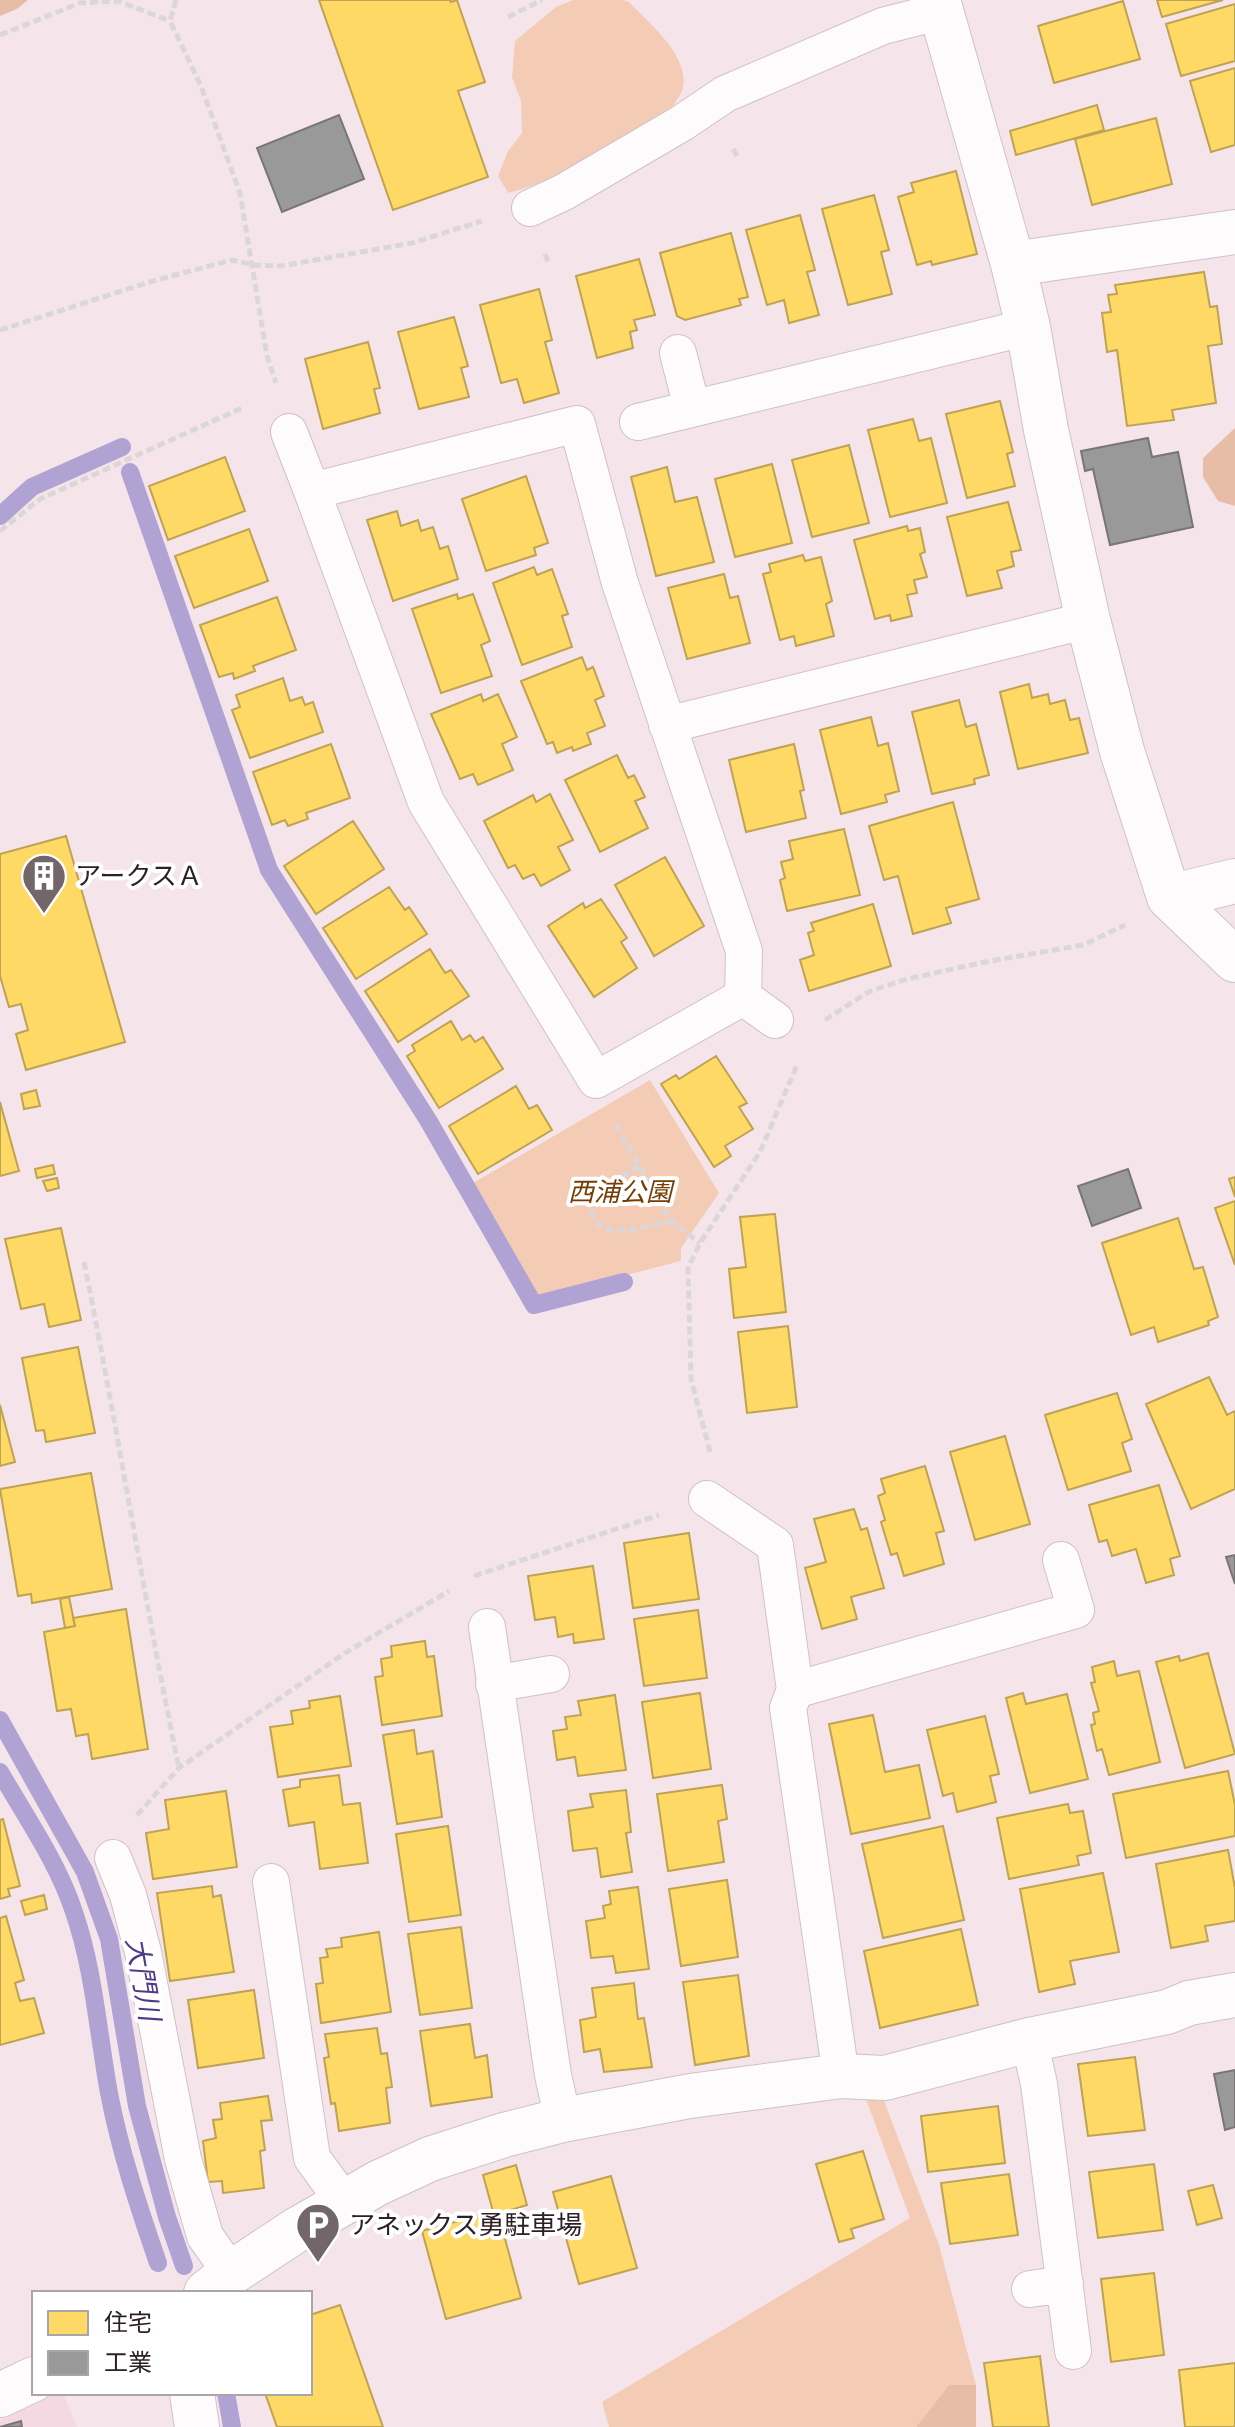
<svg xmlns="http://www.w3.org/2000/svg" width="1235" height="2427" font-family="'Roboto Serif','Noto Sans JP',serif">
<rect width="100%" height="100%" fill="#f5e5eb"/>
<path fill="#f4d9e3" d="M59,2393H63L77,2427H0V2420Z"/>
<path fill="#f4ccb6" d="M573,0H623L629,2C648,22 690,56 683,88C682,93 676,100 674,105C623,136 565,179 508,193L498,176L508,151L522,133L521,101L512,77L515,41L556,7Z
M650,1080L719,1193L681,1248V1261L537,1298L473,1183Z
M866,2099L884,2101L939,2245L976,2385H949L916,2427H609L602,2402L910,2218Z"/>
<path fill="#e7bda7" d="M0,0H28L17,9L0,16Z
M1235,428V506L1218,501L1203,477V458Z
M949,2385H976V2427H916Z"/>
<path fill="#ffd966" stroke="#bfa252" stroke-width="2" d="M319,0H450L451,2L457,0L485,82L458,91L488,177L393,210Z
M1157,0H1223L1162,17Z
M1123,1L1140,59L1054,83L1038,26Z
M1235,4V61L1181,76L1166,24Z
M1235,68V145L1211,152L1190,81Z
M1097,105L1104,130L1016,155L1010,131Z
M1156,118L1172,184L1092,205L1075,139Z
M956,171L977,254L932,265L931,261L917,265L898,197L914,192L911,183Z
M874,195L889,250L881,252L892,294L848,305L822,209Z
M800,215L815,270L807,272L819,315L789,323L784,300L767,305L746,230Z
M731,233L748,297L739,299L741,305L685,320L677,316L660,253Z
M639,259L655,315L634,320L637,330L630,332L633,348L597,358L576,276Z
M1204,272L1210,307L1217,306L1222,344L1208,346L1216,403L1172,410L1174,420L1127,426L1117,350L1107,352L1102,313L1111,312L1108,295L1117,294L1115,285Z
M539,289L552,340L545,342L559,393L524,403L517,379L501,383L480,305Z
M454,317L468,366L461,368L469,397L419,409L398,332Z
M368,342L380,388L374,389L380,413L323,429L305,359Z
M1000,401L1013,452L1007,454L1015,486L967,498L946,414Z
M913,419L919,441L931,438L947,503L890,517L868,430Z
M849,445L869,523L812,537L792,460Z
M225,457L245,511L168,540L149,486Z
M772,464L792,543L735,557L715,479Z
M667,467L675,502L697,497L714,562L656,576L631,477Z
M526,476L548,543L534,548L536,555L486,571L462,499Z
M1008,502L1021,550L1011,552L1014,566L997,571L1002,588L967,596L947,517Z
M397,511L401,526L418,520L421,531L433,527L440,549L448,546L458,579L393,601L367,520Z
M907,526L908,531L920,528L925,552L920,554L927,577L914,580L917,593L907,595L912,616L891,621L890,615L875,619L854,540Z
M249,529L268,581L194,608L175,556Z
M803,555L805,561L821,557L832,601L826,604L834,636L796,646L794,636L780,640L763,574L771,572L769,564Z
M534,567L537,575L552,569L568,614L562,616L572,647L522,665L493,583Z
M724,574L730,598L738,596L750,643L687,659L668,588Z
M457,594L458,599L473,594L490,641L481,645L492,676L441,693L412,609Z
M277,597L296,650L253,666L255,671L234,679L233,673L219,677L200,625Z
M582,657L587,670L593,667L604,696L595,700L605,726L587,733L591,744L573,751L572,747L557,753L553,742L547,744L521,681Z
M283,678L290,701L302,697L305,705L313,702L323,732L250,758L232,710L240,707L236,695Z
M1029,684L1032,698L1048,694L1050,704L1065,700L1070,720L1079,718L1088,753L1018,769L1000,692Z
M481,694L483,701L498,694L517,737L502,744L513,770L478,785L473,774L460,779L431,714Z
M959,700L966,727L976,724L989,775L974,779L975,784L932,794L912,712Z
M871,717L878,746L888,743L899,791L885,795L887,802L841,814L820,730Z
M331,744L350,798L306,813L308,819L288,826L285,820L272,825L253,772Z
M794,744L804,790L800,791L806,818L746,832L729,760Z
M617,755L628,778L634,775L645,797L635,801L648,828L600,852L565,780Z
M550,794L573,840L558,847L570,870L541,886L534,874L523,879L515,865L508,868L484,821L533,795L536,802Z
M953,802L979,899L946,908L951,923L913,934L898,876L884,880L869,826Z
M353,821L384,869L316,914L284,866Z
M844,829L860,895L787,911L780,880L785,878L781,862L793,859L789,841Z
M66,836L125,1042L26,1070L16,1034L28,1030L21,1004L9,1007L0,976V854Z
M665,857L704,926L654,956L615,885Z
M389,887L405,910L409,907L427,934L356,979L323,928Z
M601,899L627,938L621,942L637,968L594,997L548,926L583,903L585,908Z
M873,904L891,966L809,991L800,960L814,955L808,933L814,931L811,923Z
M430,949L445,973L451,970L469,996L398,1042L365,991Z
M451,1021L462,1040L470,1035L475,1042L483,1037L503,1069L439,1108L407,1056L415,1051L412,1045Z
M716,1056L747,1103L739,1107L753,1129L725,1146L731,1156L714,1167L661,1084L676,1075L679,1079Z
M516,1086L529,1109L537,1105L552,1130L478,1174L449,1126Z
M36,1090L40,1106L24,1109L21,1094Z
M0,1102L19,1171L0,1176Z
M53,1165L55,1174L37,1178L35,1169Z
M1235,1177V1197L1229,1179Z
M57,1178L59,1188L47,1191L43,1181Z
M1235,1201V1265L1215,1208Z
M775,1214L786,1312L734,1318L729,1269L746,1267L740,1217Z
M1178,1218L1194,1269L1203,1267L1218,1317L1208,1321L1209,1325L1158,1342L1154,1327L1131,1335L1102,1243Z
M61,1228L81,1320L49,1327L44,1304L21,1309L5,1239Z
M788,1326L797,1407L747,1413L738,1332Z
M78,1347L95,1433L46,1442L44,1430L36,1431L22,1358Z
M1209,1377L1227,1415L1235,1411V1489L1191,1509L1146,1404Z
M1117,1393L1132,1439L1122,1443L1131,1471L1068,1490L1045,1415Z
M0,1405L15,1462L0,1466Z
M1005,1436L1030,1524L975,1540L950,1452Z
M925,1466L944,1531L936,1533L944,1564L904,1576L897,1553L891,1555L881,1522L885,1520L878,1496L885,1493L881,1479Z
M91,1473L112,1589L32,1603L31,1594L18,1596L0,1489Z
M1159,1485L1180,1556L1170,1559L1174,1575L1146,1583L1136,1549L1112,1556L1107,1540L1099,1542L1089,1505Z
M854,1509L861,1530L867,1528L884,1588L851,1597L857,1619L822,1629L805,1568L826,1562L814,1519Z
M689,1533L699,1599L633,1608L624,1543Z
M593,1566L604,1639L574,1643L573,1634L558,1637L555,1617L535,1620L528,1576Z
M69,1597L75,1626L65,1628L60,1599Z
M126,1609L148,1749L92,1759L88,1734L76,1736L71,1709L57,1711L44,1632L75,1626L73,1618Z
M698,1610L707,1678L644,1686L634,1619Z
M425,1641L427,1657L434,1656L442,1716L382,1725L375,1677L383,1676L381,1659L392,1657L391,1646Z
M1208,1653L1235,1754L1185,1768L1156,1662L1179,1656L1180,1661Z
M1114,1661L1117,1676L1139,1671L1160,1762L1109,1775L1102,1749L1097,1751L1091,1725L1095,1724L1093,1713L1099,1711L1091,1683L1095,1682L1092,1667Z
M700,1693L711,1769L653,1778L642,1702Z
M1023,1693L1026,1704L1067,1694L1088,1779L1030,1793L1006,1698Z
M615,1695L626,1770L578,1776L575,1757L557,1760L553,1731L567,1729L565,1717L581,1715L578,1701Z
M340,1696L351,1766L278,1777L270,1727L293,1724L291,1711L310,1708L309,1701Z
M873,1715L885,1772L919,1765L930,1818L851,1834L829,1724Z
M985,1716L999,1774L990,1776L996,1802L957,1812L953,1793L943,1796L927,1730Z
M414,1730L417,1754L433,1751L442,1817L397,1824L383,1735Z
M1228,1771L1235,1805V1836L1126,1858L1113,1794Z
M339,1775L343,1805L360,1803L368,1863L320,1869L314,1822L289,1826L283,1790L300,1787V1780Z
M722,1785L727,1819L718,1821L724,1862L668,1871L657,1794Z
M626,1790L631,1832L626,1833L632,1872L601,1877L597,1848L573,1851L568,1811L593,1807L590,1794Z
M226,1791L237,1867L153,1879L146,1833L169,1829L165,1800Z
M1068,1804L1070,1813L1083,1811L1091,1853L1077,1856L1079,1865L1009,1879L997,1818Z
M3,1819L20,1886L8,1889L10,1896L0,1899V1820Z
M448,1826L461,1915L409,1922L396,1834Z
M943,1826L964,1920L883,1938L862,1844Z
M1228,1850L1235,1888V1921L1205,1926L1208,1941L1171,1948L1156,1864Z
M1103,1873L1119,1952L1070,1961L1075,1984L1039,1992L1020,1889Z
M727,1880L738,1957L681,1966L669,1889Z
M212,1886L213,1897L221,1895L234,1972L170,1981L157,1893Z
M638,1887L649,1969L616,1973L613,1956L591,1958L586,1921L605,1918L603,1906L611,1904L609,1891Z
M44,1895L47,1909L25,1915L21,1901Z
M6,1916L24,1980L15,1983L20,2001L34,1998L44,2033L0,2045V1918Z
M461,1927L472,2008L420,2015L408,1934Z
M961,1929L978,2005L880,2028L864,1951Z
M379,1932L391,2012L321,2023L316,1984L323,1983L320,1958L328,1957L326,1949L342,1947L341,1938Z
M738,1975L749,2056L695,2065L683,1982Z
M634,1983L638,2019L644,2018L652,2067L604,2072L600,2049L584,2052L580,2020L596,2017L592,1988Z
M254,1990L264,2058L198,2068L188,2000Z
M470,2024L475,2058L487,2055L492,2097L431,2106L420,2031Z
M377,2028L381,2054L387,2053L392,2087L386,2088L390,2123L339,2131L335,2103L331,2104L324,2058L329,2057L325,2034Z
M1135,2057L1145,2130L1088,2136L1078,2064Z
M268,2096L272,2120L261,2121L265,2150L260,2151L264,2188L223,2193L222,2181L208,2182L203,2141L216,2138L213,2120L222,2119L220,2103Z
M998,2106L1005,2163L928,2172L921,2116Z
M863,2151L884,2219L851,2229L854,2238L839,2242L816,2164Z
M1154,2164L1163,2230L1098,2238L1089,2172Z
M516,2165L527,2205L494,2215L483,2175Z
M1009,2174L1018,2235L950,2244L941,2183Z
M611,2176L637,2268L579,2284L553,2192Z
M1213,2185L1222,2218L1197,2225L1188,2191Z
M491,2212L498,2236L504,2235L521,2298L446,2319L422,2231Z
M1154,2273L1164,2355L1111,2362L1101,2279Z
M340,2305L383,2427H277L265,2393H310V2315Z
M1040,2356L1049,2427H993L984,2363Z
M1235,2363V2427H1185L1179,2370Z"/>
<path fill="#999" stroke="#787576" stroke-width="2" d="M339,115L364,179L282,212L257,148Z
M1148,438L1152,457L1178,452L1193,527L1110,545L1093,469L1085,471L1081,451Z
M1128,1169L1141,1208L1092,1226L1078,1186Z
M1235,1555V1584L1226,1557Z
M1235,2070V2127L1225,2130L1214,2074Z
M21,2421L22,2427H0Z"/>
<g fill="none" stroke-linecap="round" stroke-linejoin="round">
<path stroke="#b0a3d3" stroke-width="18" d="M130,472L269,870L428,1120L534,1305L624,1282
M0,516L32,487L122,447
M0,1720L85,1872L109,1939L137,2106L167,2217L184,2266
M0,1772C26,1817 58,1863 74,1912C94,1970 98,2033 109,2093C120,2151 139,2208 158,2263
M226,2393L232,2427"/>
<g stroke="#cec2c6" stroke-width="38">
<path id="lane" d="M530,208L564,192L682,123L725,94L883,26L941,11
M678,353L692,408
M638,422L1028,327
M289,432L312,491L426,802L596,1080L743,997L744,951L620,583L577,424L312,491
M667,725L1088,620
M743,997L775,1020
M707,1499L775,1545L795,1690
M487,1627L553,2075L563,2120
M494,1684L551,1674
M113,1858L128,1895L143,1952L183,2159L205,2236L231,2273
M271,1882L312,2158L344,2202
M1029,2040L1039,2084L1073,2351
M841,2076L788,1708L795,1690L1076,1610L1061,1560
M1030,2289L1065,2284"/>
</g>
<g stroke="#cec2c6" stroke-width="46">
<path id="street" d="M938,0L1013,264L1028,327L1046,430L1088,620L1122,751L1169,897L1235,960
M1013,264L1235,232
M1169,897L1235,881
M206,2293L231,2273L298,2229L378,2183L430,2159L504,2135L563,2120L690,2096L841,2076L885,2078L1029,2040L1167,2012L1189,2003L1235,1995
M192,2393L197,2427
M0,2395L34,2379"/>
</g>
<path stroke="#dbd7d8" stroke-width="5" stroke-dasharray="8 4" stroke-linecap="butt" d="M176,0L170,21L201,86L240,193L267,356L276,383
M508,17L542,0
M0,35L80,3L118,1L170,21
M733,149L739,159
M545,254L549,265
M0,330L153,281L232,260L254,265L281,266L412,243L482,221
M0,531L40,499L244,407
M825,1020L868,992L907,979L985,962L1083,945L1125,925
M616,1125L671,1221L700,1243
M639,1166L591,1195C585,1249 639,1227 671,1221
M84,1262C118,1430 144,1600 179,1768
M710,1452L691,1379L688,1268L700,1243L760,1152L797,1065
M474,1576L659,1515
M137,1815L179,1768L345,1653L449,1591"/>
<use href="#lane" stroke="#fefbfc" stroke-width="36"/>
<use href="#street" stroke="#fefbfc" stroke-width="44"/>
</g>
<defs>
<g id="building-pin" transform="scale(2.3)"><path d="M0 17L-7.5 6A9.5 9.5 0 1 1 7.5 6Z" fill="#72666a" stroke="#fff"/><path d="M-4-6H4V6H1V3H-1V6H-4ZM-2.5-4.3h1.7v1.8h-1.7ZM.8-4.3h1.7v1.8H.8ZM-2.5-1h1.7V.8h-1.7ZM.8-1h1.7V.8H.8Z" fill="#fff"/></g>
<g id="parking-pin" transform="scale(2.3)"><path d="M0 17L-7.5 6A9.5 9.5 0 1 1 7.5 6Z" fill="#72666a" stroke="#fff"/><path d="M-3.5-5.5H1a3.5 3.5 0 0 1 0 7H-1V5.5H-3.5ZM-1-3.4V-.6H.8a1.4 1.4 0 0 0 0-2.8Z" fill="#fff"/></g>
</defs>
<g fill-rule="evenodd">
<use href="#building-pin" x="44" y="876"/>
<use href="#parking-pin" x="318" y="2225"/>
</g>
<g text-anchor="middle" dominant-baseline="central" stroke-width="8" stroke-linejoin="round" paint-order="stroke">
<g font-size="26" fill="#2b2124" stroke="#fff" text-anchor="start">
<text x="75" y="876">アークスＡ</text>
<text x="349" y="2225">アネックス勇駐車場</text>
</g>
<g font-size="26" font-style="italic" fill="#763d02" stroke="#fff">
<text x="620" y="1192">西浦公園</text>
</g>
<g font-size="28" font-style="italic" fill="#4e3b8a" stroke="#fff">
<text transform="translate(143 1979) rotate(80)">大門川</text>
</g>
</g>
<rect x="32" y="2291" width="280" height="104" fill="#ffffff" stroke="#aaa6a7" stroke-width="2"/>
<rect x="48" y="2311" width="40" height="24" fill="#ffd966" stroke="#aaa6a7" stroke-width="2"/>
<text x="104" y="2331" font-size="24" fill="#2b2124">住宅</text>
<rect x="48" y="2351" width="40" height="24" fill="#999999" stroke="#aaa6a7" stroke-width="2"/>
<text x="104" y="2371" font-size="24" fill="#2b2124">工業</text>
</svg>
